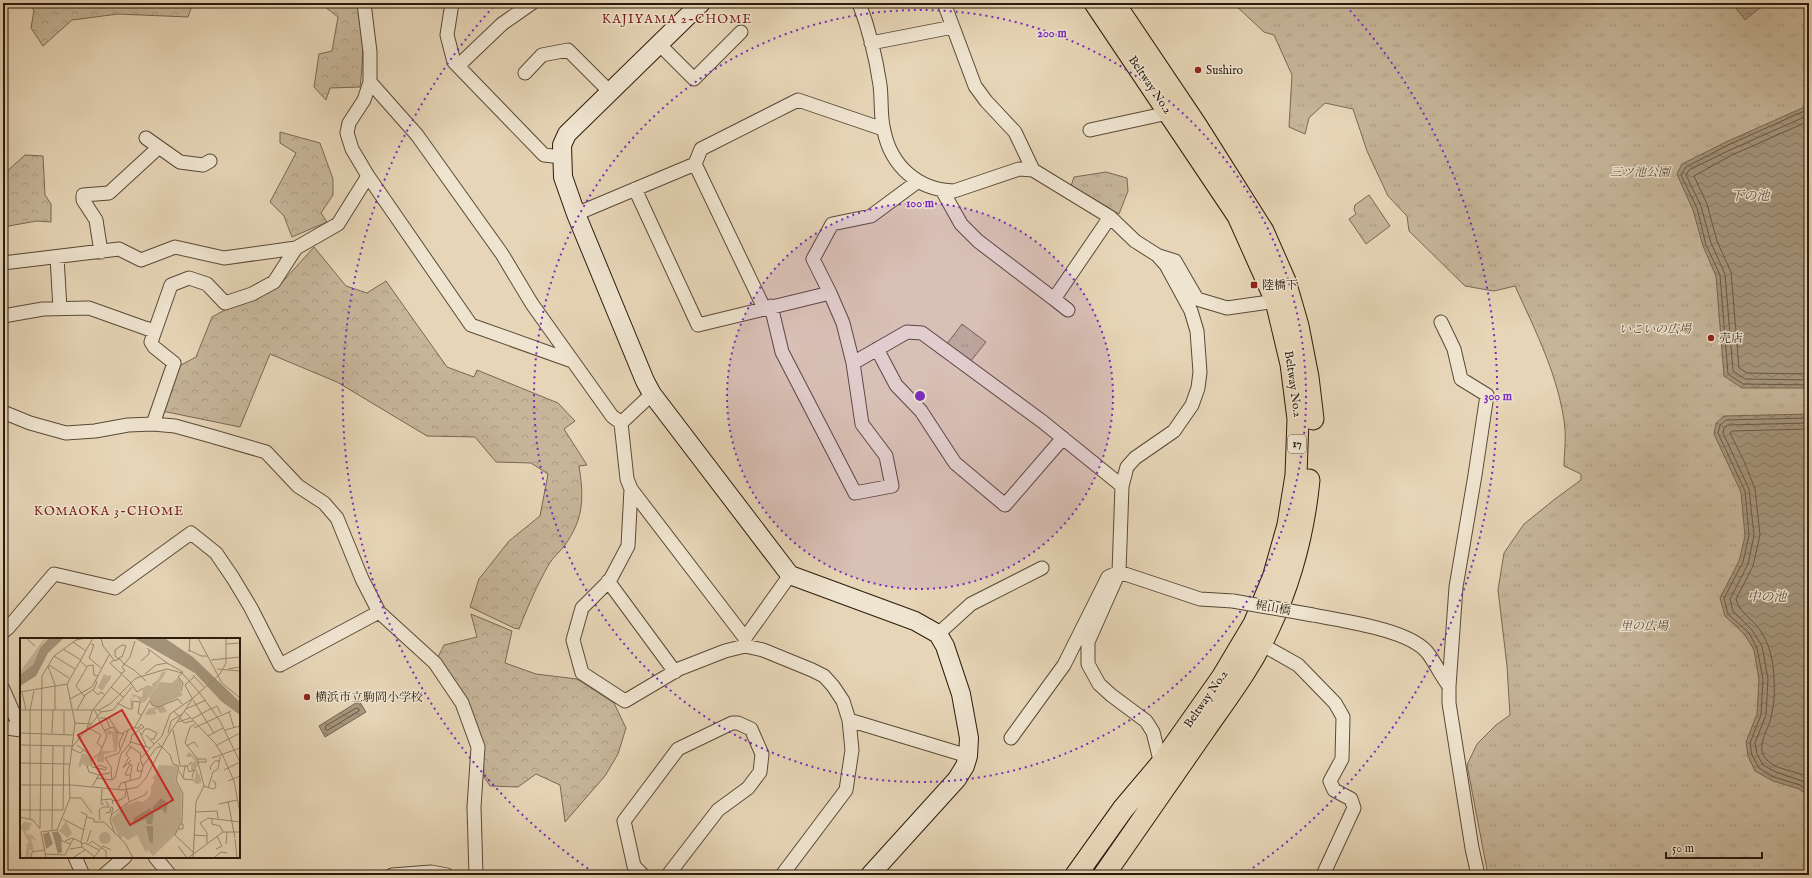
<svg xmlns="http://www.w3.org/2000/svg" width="1812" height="878" font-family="'IM FELL English','Noto Serif JP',serif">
<defs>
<pattern id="forest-crowns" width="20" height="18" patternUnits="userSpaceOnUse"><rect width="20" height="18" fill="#c6b599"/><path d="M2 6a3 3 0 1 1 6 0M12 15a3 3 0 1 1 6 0" fill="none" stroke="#aa9b83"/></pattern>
<pattern id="park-tufts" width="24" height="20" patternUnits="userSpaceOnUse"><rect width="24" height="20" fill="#c6b599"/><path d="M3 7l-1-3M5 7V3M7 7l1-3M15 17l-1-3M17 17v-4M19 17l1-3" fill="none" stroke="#aa9b83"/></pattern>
<pattern id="water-waves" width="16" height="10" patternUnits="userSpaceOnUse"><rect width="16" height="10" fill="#a6967d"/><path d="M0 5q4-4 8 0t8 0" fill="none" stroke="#877a65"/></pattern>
</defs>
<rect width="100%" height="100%" fill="#e6d5b6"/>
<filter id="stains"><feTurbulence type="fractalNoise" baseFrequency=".005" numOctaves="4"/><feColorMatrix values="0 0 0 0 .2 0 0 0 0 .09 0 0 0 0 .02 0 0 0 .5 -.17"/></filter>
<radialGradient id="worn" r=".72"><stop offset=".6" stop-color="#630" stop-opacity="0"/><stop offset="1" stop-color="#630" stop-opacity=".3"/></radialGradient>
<path fill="url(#forest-crowns)" stroke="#786853" d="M25,3H193L188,17L118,14L72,20L43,46L31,28L34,10Z
M320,3H360C363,31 364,58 360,87L330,88L326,100L314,87L319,54L332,51L338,17Z
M280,132L320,143L333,179V195L321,213L327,222L292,237L284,216L270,202L296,153L280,143Z
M25,155L43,156L45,195L51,204V222L37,221L3,227V172L5,173Z
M314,247L346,286L367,293L386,281L447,367L474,377L477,370L558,403L575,421L564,429L587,465L579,466C584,498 584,518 565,545C560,552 553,557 549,564C537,585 528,606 519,629L514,628L470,607L479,579L509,541L540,516L548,474L531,463L496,462L475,437L427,436L337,382L270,354L240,427L162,411L179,366L196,357L212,317L223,311L277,288Z
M471,614L512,631L505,663L536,674L577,679L614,703L626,728L618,754L605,776L565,822L560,785L536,774L518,787L490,786L484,777L483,746L468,700L438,657L444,645L477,637Z"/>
<path fill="url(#park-tufts)" stroke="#786853" d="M1233,3H1809V875H1488L1467,765L1477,744L1496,725L1510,715L1507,666L1498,590L1504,553L1524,524L1555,499L1581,480V474L1564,466C1564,454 1566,441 1565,429C1560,379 1536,332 1515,286L1494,291L1465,286L1409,231L1407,216L1388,196L1367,151L1353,109L1325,103L1309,118L1305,134L1289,127L1292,75L1274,35L1264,32Z
M1106,172L1127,178L1128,191L1119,214L1071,186L1074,177Z
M1369,195L1390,226L1366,244L1349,219L1356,214L1354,210L1355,205Z
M962,324L986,342L970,362L946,345Z"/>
<path fill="url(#water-waves)" stroke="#746550" d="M1732,3H1766L1745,20Z
M1809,105V388H1742L1724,376L1716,276L1703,246L1693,210L1677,174L1682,164L1726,142Z
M1809,414V796L1799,789L1773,781L1755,771L1748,756L1746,742L1757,714L1759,680L1754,650L1745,635L1725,616L1720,598L1739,561L1745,536L1741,492L1714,434L1716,423L1724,416Z
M359,701L366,712L325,737L319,726Z"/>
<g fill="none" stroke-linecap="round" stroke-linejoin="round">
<path stroke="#685845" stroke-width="1" d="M1809,109L1728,145L1686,167L1681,175L1697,208L1706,245L1720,275L1728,374L1743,384L1809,385
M1809,115L1730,150L1689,170L1686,175L1701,206L1711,243L1725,274L1733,371L1745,379L1809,380
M1809,121L1732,155L1694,176L1707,204L1717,241L1731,272L1739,368L1747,373L1809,374
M1809,418L1726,420L1720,425L1718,433L1745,491L1749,535L1743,562L1724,598L1728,614L1749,633L1757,648L1763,679L1761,715L1750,743L1752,755L1759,768L1774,777L1800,785L1809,791
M1809,423L1728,425L1724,428L1723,433L1749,489L1754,535L1748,564L1730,599L1733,611L1752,630L1762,646L1768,679L1766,715L1755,743L1757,754L1763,765L1776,772L1802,781L1809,785
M1809,429L1732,431L1730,433L1744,461L1755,489L1760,535L1753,566L1736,599C1739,611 1748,616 1756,625C1769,639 1774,662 1774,680C1775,691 1774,706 1771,717C1769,730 1754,747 1767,760C1777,771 1797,770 1809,778
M357,708L359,709V711L328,730H325L326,726Z"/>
<g stroke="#594a37" stroke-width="15">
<path id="street" d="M364,3L370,52V82L364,100L349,123L347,133L352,149L368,176L471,325L572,361
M452,3L447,35L454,62L544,155L562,157
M859,3C869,29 876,58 880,85C882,100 880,116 884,131C891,165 917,190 954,191L1019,169L1033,170L1110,217L1135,241L1157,255L1166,265L1191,311L1197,331L1200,372L1198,388L1192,405L1174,431L1135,458L1127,467L1122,486L1119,572L1088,642V664L1099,684L1111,695L1146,721L1153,732L1161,764
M944,3L975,86L986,101L1015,132L1033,170
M871,43L953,27
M659,44L694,79L741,32
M458,66L502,24L532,3
M525,73L542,55L568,50L610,92
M370,82L417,135L502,254L532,304L612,416L621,423L627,479L631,489L628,546L610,580L582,608L573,640L582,673L625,701L679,669L725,651L745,646L763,650L812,670L824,676L833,686L843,701L849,720L852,750L846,790L782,875
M1090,130L1168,113
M146,138L180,162L203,165L210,161
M695,164L764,308
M635,189L698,325L830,293L813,259L832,224L871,216L917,182
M942,190L961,224L978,241L1054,299L1110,217
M576,214L695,164L701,149L798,100L883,129
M101,252L96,220L83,200V195L109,193L158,148
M1159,256L1175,261L1197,299L1227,308L1276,301
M57,257L60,309
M3,263L119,249L141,260L175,247L224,258L296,248
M1054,299L1068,310
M771,306L782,352L855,493L892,486L886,456L862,424L853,363L843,323L830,293
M3,316L43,309L89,308L145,328L155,331
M1441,322L1454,349L1461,379L1487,395L1475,475L1456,587L1449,686V703L1472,848L1478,875
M877,349L896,385L921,411L955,463L1005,505L1063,438
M853,363L907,332L922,333L1043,422L1122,486
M3,412L30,423L66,433L95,431L128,425L153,424L175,426L211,436L266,452L298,486L324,503L337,518L362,579L379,612L435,663L462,703L478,747L474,807L476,875
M621,423L652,394
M153,424L174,363L154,347L151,342L171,285L189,278L207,284L225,303L252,294L274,282L296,248L338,224L368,176
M631,489L745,638V646
M608,581L675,672
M1313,615C1342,621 1407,629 1427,652C1435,662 1441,676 1449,686
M3,632L8,628L54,574L115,588L191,533L216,553L233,578L251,608L280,665L379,612
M938,634L971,604L1042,568
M745,638L790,575
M1261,644L1298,665L1335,703L1343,717L1342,759L1330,781L1334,790L1351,799L1354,808L1323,875
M3,689L21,730
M849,720L968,756
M3,725L7,728L21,730
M1011,738L1064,665L1108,577L1119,572L1200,599L1233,601
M75,857L83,875
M155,857L170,875
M104,875L125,857
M392,875L431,872L447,875
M643,875L634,866L624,821L678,749L732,723H738L751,729L762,754L760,772L748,788L718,810L668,875"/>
</g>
<g stroke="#2a1b0d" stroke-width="20">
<path id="secondary" d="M701,3L567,134L562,145L563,177L576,214L645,381L652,394L790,575L915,621L938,634L945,646L961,694L969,738L968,756L965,766L957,779L870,875"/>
</g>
<g stroke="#2a1b0d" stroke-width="23">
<path id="primary" d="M1114,3L1196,125L1263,231L1285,281L1298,326L1308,377L1313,419
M1076,875L1123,809L1161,764L1223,676L1254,624L1273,578L1288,525L1296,475L1298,419L1291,364L1276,301L1238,216L1095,3
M1104,875C1137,827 1171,779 1204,731C1227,698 1252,665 1269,628C1291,581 1304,531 1309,480"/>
</g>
<use href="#street" stroke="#efe4d0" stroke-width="13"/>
<use href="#secondary" stroke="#efe4d0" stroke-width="18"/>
<use href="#primary" stroke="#e6d5b6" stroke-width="21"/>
<g stroke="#594a37" stroke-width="15" stroke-linecap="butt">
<path id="street-bridge" d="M1233,601L1313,615"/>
</g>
<use href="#street-bridge" stroke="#efe4d0" stroke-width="13"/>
</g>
<circle cx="920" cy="396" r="193" fill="#7b2cbf" fill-opacity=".12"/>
<g fill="none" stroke="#7b2cbf" stroke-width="2" stroke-dasharray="2 4">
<circle cx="920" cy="396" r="193"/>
<circle cx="920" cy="396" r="386"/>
<path d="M593 872A578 578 0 0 1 494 6M1346 6A578 578 0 0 1 1247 872"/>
</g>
<g fill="#8f2418" stroke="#efe4d0" stroke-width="1.5">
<circle cx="1198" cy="70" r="4"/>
<rect x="1250" y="281" width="8" height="8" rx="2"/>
<circle cx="1711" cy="338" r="4"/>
<circle cx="307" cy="697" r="4"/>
</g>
<g text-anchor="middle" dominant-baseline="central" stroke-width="3" stroke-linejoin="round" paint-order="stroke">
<rect fill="#efe4d0" stroke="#655748" stroke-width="1" x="1288" y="435" width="18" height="18" rx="3"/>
<g font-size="11" font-weight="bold" fill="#2a1b0d">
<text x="1297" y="444">17</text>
</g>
<g font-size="12" fill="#2a1b0d" stroke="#efe4d0" text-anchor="start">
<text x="1206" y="70">Sushiro</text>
<text x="1262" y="285">陸橋下</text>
<text x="1719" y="338">売店</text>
<text x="315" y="697">横浜市立駒岡小学校</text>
</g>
<g font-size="12" fill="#2a1b0d" stroke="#efe4d0">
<text transform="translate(1150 85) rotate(56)">Beltway No.2</text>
<text transform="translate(1293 384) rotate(82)">Beltway No.2</text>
<text transform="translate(1273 608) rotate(10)">梶山橋</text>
<text transform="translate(1206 699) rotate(-55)">Beltway No.2</text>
</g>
<g font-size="12" font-style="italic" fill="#594937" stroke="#efe4d0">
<text x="1640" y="172">三ツ池公園</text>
<text x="1655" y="329">いこいの広場</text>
<text x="1644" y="626">里の広場</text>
</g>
<g font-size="13" letter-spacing="1" fill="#7a1f14" stroke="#efe4d0">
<text x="677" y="19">KAJIYAMA 2-CHOME</text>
<text x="109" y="511">KOMAOKA 3-CHOME</text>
</g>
<g font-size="13" font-style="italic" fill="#5c4c3a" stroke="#efe4d0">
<text x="1750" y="196">下の池</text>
<text x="1767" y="597">中の池</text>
</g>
</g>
<g transform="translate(20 638)">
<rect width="220" height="220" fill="#e6d5b6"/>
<path d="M79 200a6 6 0 1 1 12 0a6 6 0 1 1-12 0Z" fill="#c6b599"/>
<path d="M147,33L125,64L121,65L116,58L112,61V70H111L110,61L113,60L112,56L122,59L123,50L128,47L133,49L132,46L138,42L142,34ZM84,36L88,38L91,37V40L82,53L78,49ZM143,67L147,74L140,75L137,71L134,72L137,76L125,77L128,71ZM86,92L99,95L97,113L84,116V124H77V119L82,113H94L92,96L88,97ZM169,114L175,119L178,127L176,131L181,140V145L177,146L174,145L176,134L171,132V126L175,123L172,119H167L166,118ZM62,115L69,117L71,127L67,129L62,125L61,129H58ZM46,183L52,195L48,200L39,193ZM4,184L12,185L9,191L10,193L6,192V196L12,197L17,203L11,200L14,213L9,212L10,220H5L7,208L5,207L9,204L0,189Z" fill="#c6b599"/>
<path d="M25,0H27L20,10L13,27L7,34L0,37V32L7,31H2Z" fill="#c6b599"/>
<path d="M158,40L162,43L160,53L163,57L138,69L132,67L129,59L140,44L152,45ZM139,127L158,128L155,142L162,156L161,183L155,197L133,218L128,212L126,215L117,197L108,202L103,198L100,201L91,181L106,167L117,163L123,164L127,161L131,156V149L135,142L132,140L136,136Z" fill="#c6b599"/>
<path d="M29,0H44L28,15L16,38L0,48V37L13,27L20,10ZM114,0L146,1L173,19L220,64V77L201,63L175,35ZM141,160L148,165L146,176L142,171L135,174L132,170ZM130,170L134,176L132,186H127L126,181L113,187L114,180ZM126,188H133V205H130ZM29,194L33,206L26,211L23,196ZM32,194H37L41,198L42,214L38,216Z" fill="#a6967d"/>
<path fill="none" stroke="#9b8b72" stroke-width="1" d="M6,0L15,8M81,0L83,8L95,23L99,21L100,19H102L106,8L102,7L95,12V18L96,19L99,21H100L104,26L114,32L126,43M178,0L202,45L220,60M53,4L66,13M71,6L74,7L69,20L81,30M206,6L220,5M127,10L147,25M43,11L61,22M169,12L181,18H188M169,14L170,0M34,18L55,31M94,22L90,25L110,44L117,54L123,50M191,22L220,19M60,23L67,29L56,48L65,59M121,23L129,16V12M29,27L49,40M28,28L35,47V72M67,28L73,27L74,37L78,38M197,31L220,33M208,31L220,29M100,36L105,33L102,29L110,19L115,3M125,36L136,27L147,25L163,34L158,39L163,45L161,53M200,36L206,25V0M173,37L184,49M91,49L104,60M73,52L78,57L80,54L84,56M0,54L47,46M2,54L6,72M179,54L200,83L220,124M172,60L165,47L174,39M50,61L72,49L89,17M173,62L194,95M130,63L132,67L138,69L158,61L162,66M97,65L109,71H112L113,63L120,64L118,75L121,77M166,71L186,62M192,71L197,68L201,76M0,72H79L90,66L116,40L147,31L162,35L179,54M57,72L65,57L74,51L77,44L75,43M154,73L164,85L173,83M164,73L195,105L203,118L214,143L220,175M81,74L93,72L112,49M209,74L214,90M80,80H86L90,90M89,80L98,94M172,81L192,70M158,84L170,80M55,85L72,86M175,86L170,89L165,105L177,120L184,148L193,151L196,149L195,144L192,142M69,90L81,97L77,105L82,109M174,90L211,73M85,92L93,89L96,94L104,96M153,92L160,127M205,92L220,88M66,94L72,73L101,37M120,94L126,108M0,95L53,97M32,95L33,72M148,95L151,83L162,76M44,96V73M126,97L134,106M121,98L125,91H129L137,95L134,101H131M188,98L203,90M110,105L112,97L124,89L121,86L119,90H115M138,105L150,117L153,126L159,128L156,142L163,156L162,183L155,197L173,214M0,107L53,108L81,74L79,72M57,107L70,117L72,129L82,131L85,132L87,130L79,127L77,130M108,107L120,115L121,120M197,107L220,95M166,108L174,104L178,109M52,111L60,115L64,112M100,111L99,105L104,94L115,89L130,62M108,119L106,116L111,109M109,119L103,130L111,122M192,120L220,110M72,121L80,115L87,98L75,73M177,121H186V124H177M119,124L117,133H123M0,125L50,126M108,125L112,127L110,142M110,126L105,137H110M67,128L69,134L79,137M123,128L136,110L141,108M160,128H167L172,124M167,128L169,134L174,132L172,140M191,132L190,129L195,123H200M204,132L220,124M159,133L164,141L174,142M76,140L91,142L95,140L101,116L111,104L130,110M163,140L165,128M92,142L91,129L85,120L99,115L108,93M208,143L220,138M105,144L109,163M0,147H52L103,152L118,149L126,140L147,99L173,60L200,36M72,149L79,137L90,135M188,150L193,134L198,131L200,119M82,151L81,166H84M98,151L101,145L120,140L123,128L120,121L142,98L150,76L173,60M50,160H61L72,175M81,162L92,161L93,166M92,163L100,162L105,159L106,153M208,163L215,200M199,166L217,162M0,172H43M43,172L44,108M61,174L67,177L61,204L62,209L76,220M175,174L197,173L198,180M86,175L90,174L91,169L93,170L90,182L95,196M91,177L109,164L125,157L127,153M0,179L13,182L20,191M67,179L74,181V184H84L105,205L113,220M192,180V186L200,188L203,194M10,181V72L14,53M43,181L64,192M80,182L79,172L83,169H89L86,163M180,185L188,180L220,184M180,185L187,195V205M20,190L22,38L34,18L56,2L66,0M158,191H163V186H160M37,192L42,203L51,206M32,193L33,108M174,197L187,198M215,201L217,220M45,203L52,200L61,204M0,204L1,220M67,204L71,192M61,206L65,205L79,212M69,206L72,203L86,213V219M206,206L207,194M158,208L167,220M50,211L62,209M196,211L202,208L197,198M25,216L45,217L53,201M54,219L65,212M74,219L83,208L91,212M11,220L12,214L24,212M26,220L21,194L37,192L50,160L49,133L55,85L47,46L73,0M168,220L203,194H220M173,220L176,164L184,148M194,220L201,214L207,215"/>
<path fill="#d62828" fill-opacity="0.15" stroke="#d62828" stroke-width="2" d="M102,72L153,162L110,187L58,97Z"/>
<rect width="220" height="220" fill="none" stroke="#2a1b0d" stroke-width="2"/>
</g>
<circle cx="920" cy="396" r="6" fill="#7b2cbf" stroke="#efe4d0" stroke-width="2"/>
<g font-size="12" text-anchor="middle" font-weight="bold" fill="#7b2cbf" stroke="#efe4d0" stroke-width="3" stroke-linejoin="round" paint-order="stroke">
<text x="1052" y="37">200 m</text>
<text x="920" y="207">100 m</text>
<text x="1498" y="400">300 m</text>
</g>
<rect width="1812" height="878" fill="none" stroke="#e6d5b6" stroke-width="16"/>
<rect x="4" y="4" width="1804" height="870" fill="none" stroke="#2a1b0d" stroke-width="2"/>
<rect x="8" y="8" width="1796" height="862" fill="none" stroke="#2a1b0d"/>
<path d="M1666 852v6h96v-6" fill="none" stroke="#2a1b0d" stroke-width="2"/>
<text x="1672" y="852" font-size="12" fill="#2a1b0d" stroke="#efe4d0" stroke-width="3" paint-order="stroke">50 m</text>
<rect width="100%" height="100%" filter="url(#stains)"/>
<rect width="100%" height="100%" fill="url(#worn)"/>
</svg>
